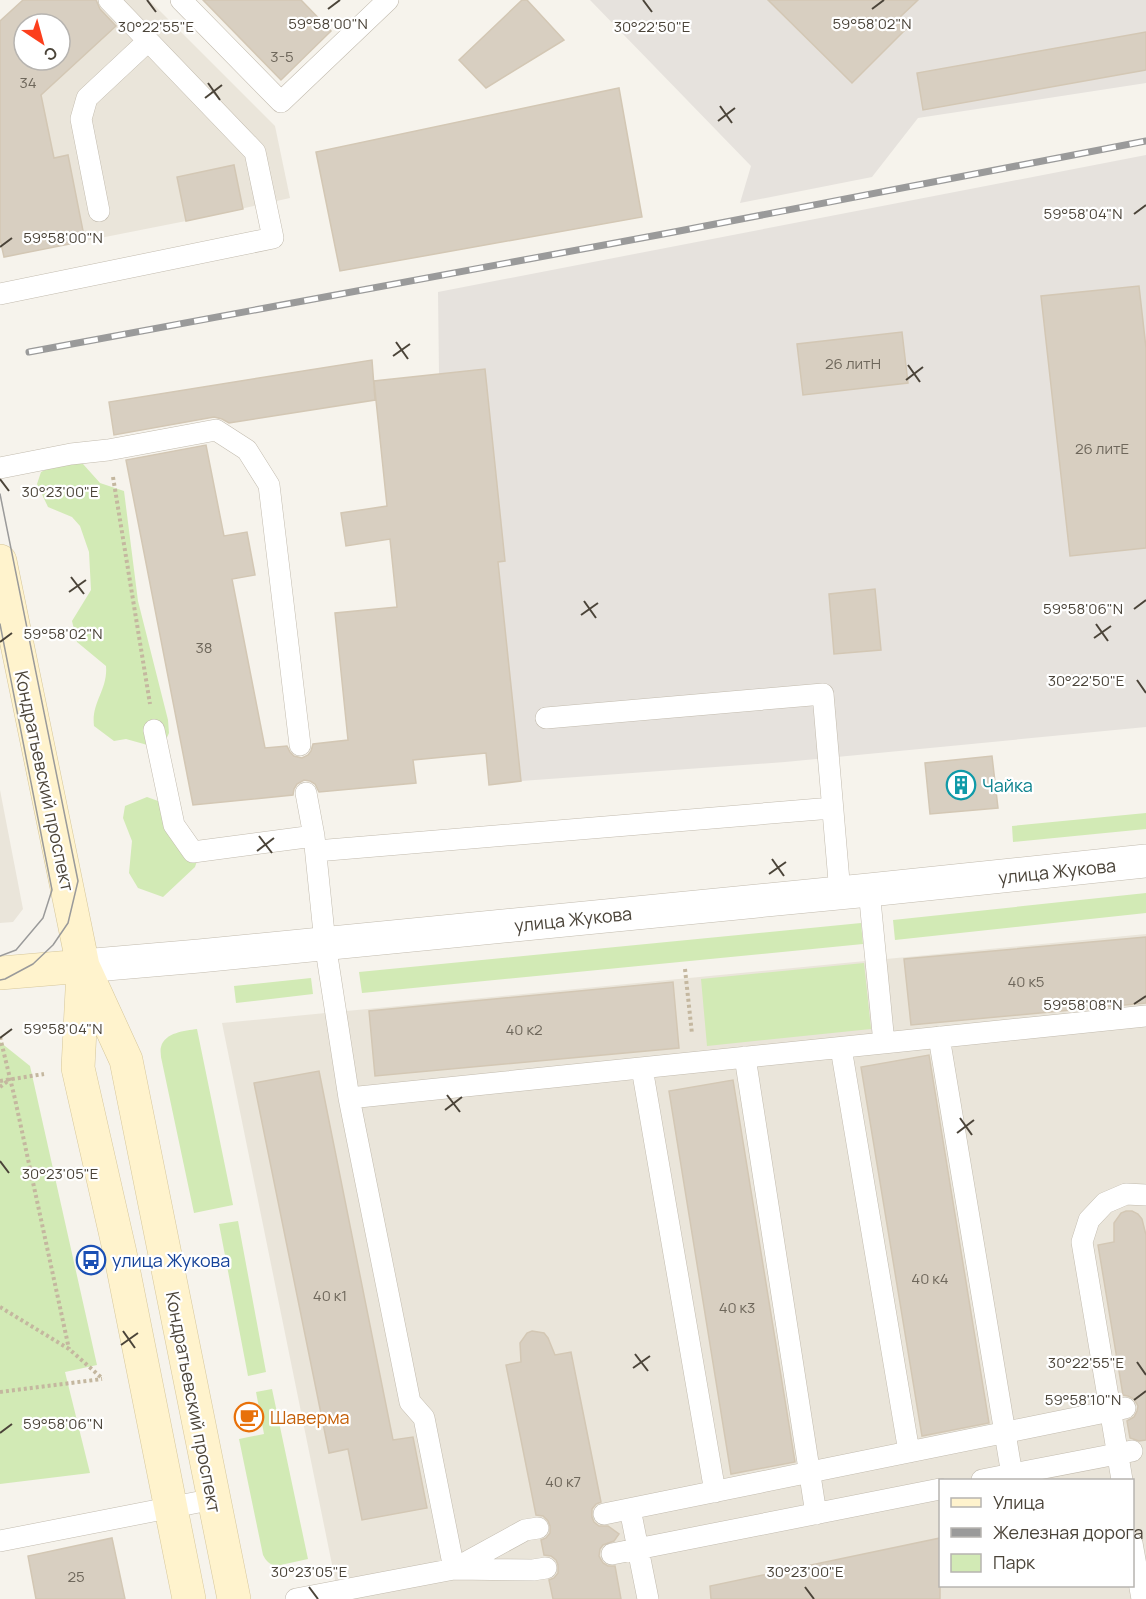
<svg xmlns="http://www.w3.org/2000/svg" width="1146" height="1599" font-family="Manrope,sans-serif">
<rect width="100%" height="100%" fill="#f6f3ec"/>
<path fill="#eae5da" fill-rule="evenodd" d="M23,0H149L275,126L290,198L186,221L4,257L0,239V22ZM24,24H60V60H24Z
M0,790L23,909L13,922L0,923Z
M1146,934V1599H339L222,1023ZM940,1480H1132V1586H940Z"/>
<path fill="#e6e2dd" d="M590,0H1146V83L918,118L872,177L740,203L751,166Z
M1146,155V727L785,762L521,781L498,562L505,560L485,369L439,374L438,292Z"/>
<path fill="#d2eab5" d="M75,455L100,483L124,491L138,601L168,720L169,733L164,744L151,746L126,739L114,741L94,726C91,702 108,690 106,666L77,642L72,621L91,590L89,552L80,526L72,517L48,507L37,484L41,472Z
M147,797L158,801L178,832L199,855L195,867L163,897L138,888L129,873L132,841L123,818L125,806Z
M1146,813V829L1013,842L1012,826Z
M1146,893V913L895,940L893,920Z
M861,923L863,944L362,993L359,972Z
M864,963L871,1029L707,1046L701,979Z
M311,978L313,994L236,1003L234,986Z
M197,1029L233,1205L194,1213L161,1057C161,1054 160,1050 161,1047C165,1032 185,1031 197,1029Z
M0,1042L30,1066L97,1365L65,1372L90,1473L0,1484Z
M238,1221L266,1372L248,1376L219,1224Z
M272,1389L308,1559L276,1566C269,1564 266,1561 263,1555L239,1439L264,1434L256,1392Z"/>
<path fill="#d8cfc1" stroke="#d3c7b4" stroke-width="1.5" fill-rule="evenodd" d="M23,0H96L100,9L116,26L41,95L54,158L68,155L85,241L4,257L0,239V21ZM24,24H60V60H24Z
M203,0H301L331,31L281,80Z
M522,0H527L564,40L486,88L459,60Z
M768,0H918L899,18L908,27L852,83Z
M1146,32V70L923,110L917,73Z
M619,88L642,217L340,271L316,152Z
M234,165L243,209L186,221L177,177Z
M1139,286L1146,348V548L1070,556L1041,296Z
M902,332L908,383L803,395L797,344Z
M372,360L375,400L229,423L222,419L214,417L114,435L109,402Z
M485,369L505,561L498,562L521,781L489,785L486,753L413,760L416,783L319,792L315,784L310,781L304,780L297,784L294,789L293,795L193,805L126,460L206,445L224,536L247,532L255,575L232,579L265,748L287,746L290,752L294,756L302,758L308,755L311,751L313,744L348,740L335,613L397,607L390,539L346,546L341,513L387,506L374,381Z
M875,589L881,650L834,654L829,594Z
M992,756L998,808L930,814L925,763Z
M1146,937V1003L911,1025L904,959Z
M673,982L679,1048L375,1076L369,1011Z
M929,1055L989,1423L922,1436L861,1067Z
M319,1071L393,1440L413,1437L427,1508L362,1520L348,1449L329,1453L254,1083Z
M733,1080L795,1462L731,1474L669,1091Z
M1126,1211H1132L1138,1214L1142,1219L1146,1235V1440L1139,1441L1130,1438L1127,1421L1134,1417L1137,1411L1138,1406L1134,1399L1128,1396L1123,1395L1098,1245L1114,1242V1223L1121,1213Z
M532,1331L544,1333L548,1338L555,1355L571,1352L601,1502L596,1504L592,1509V1517L594,1522L599,1526H608L619,1534L614,1541L603,1545L600,1549L599,1556L603,1563L608,1566H615L621,1599H553L549,1580L554,1578L558,1573V1565L556,1560L551,1556L544,1555L541,1540L546,1538L550,1533V1526L548,1521L543,1516L536,1515L506,1365L521,1362L520,1343L527,1333Z
M112,1538L125,1599H36L28,1556Z
M940,1538V1599H711L710,1586Z"/>
<g fill="none" stroke-linecap="round" stroke-linejoin="round">
<g stroke="#c2bbae" stroke-width="22">
<path id="lane" d="M181,0L281,102L388,0
M99,211L81,119L87,98L148,41
M0,294L273,238L255,152L109,0
M0,468L71,454L108,450L216,430L247,450L269,485L300,745
M546,718L823,694L840,893
M154,730L174,825L193,852L314,836
M306,793L314,836L325,943L349,1098L410,1402L424,1418L454,1569L525,1530L538,1528
M316,851L832,808
M869,890L884,1043
M939,1037L1012,1475
M841,1048L909,1452
M745,1057L816,1514
M642,1068L715,1492
M349,1098L1146,1016
M982,1480L1132,1451
M1122,1480L1082,1242L1089,1220L1105,1203L1126,1194L1146,1195
M630,1509L648,1599
M604,1514L1125,1408
M0,1541L214,1499
M1132,1543L1142,1599
M612,1554L940,1489
M296,1599L454,1569L533,1570L546,1568"/>
</g>
<g stroke="#c2bbae" stroke-width="34">
<path id="street" d="M83,966L199,956L869,890L1146,861"/>
</g>
<g stroke="#d6c79b" stroke-width="34">
<path id="secondary" d="M0,561L83,966L126,1060L234,1599
M83,971L78,1068L120,1253L189,1599
M0,973L83,966"/>
</g>
<path stroke="#c4b79f" stroke-width="4" stroke-dasharray="3 3" stroke-linecap="butt" d="M113,477L150,704
M685,969L692,1034
M0,1037L15,1099L69,1349
M0,1081L44,1074
M0,1087L9,1080
M0,1307L69,1349L103,1379
M0,1392L102,1379"/>
<use href="#lane" stroke="#fff" stroke-width="21"/>
<use href="#street" stroke="#fff" stroke-width="33"/>
<use href="#secondary" stroke="#fff3cd" stroke-width="33"/>
<path stroke="#9a9a9a" stroke-width="1.5" d="M0,494L78,881L68,923L53,945L33,964L5,979L0,980
M0,624L52,890L43,918L16,950L0,956"/>
<g stroke="#9a9a9a" stroke-width="7">
<path id="rail" d="M29,352L674,232L1146,141"/>
</g>
<use href="#rail" stroke="#fff" stroke-width="4.5" stroke-dasharray="14" stroke-linecap="butt"/>
</g>
<path fill="none" stroke="#4b4439" stroke-width="2" d="M147,0L156,12M643,0L652,12M328,9L340,0M872,9L884,0M208,83L220,100M205,98L222,85M720,106L732,123M718,121L735,108M1134,214L1146,205M0,247L12,238M396,342L408,359M393,356L410,344M908,365L920,382M906,380L923,367M0,479L9,491M71,577L84,594M69,592L86,580M584,601L596,618M1134,609L1146,600M581,615L598,603M1096,624L1108,641M1094,638L1111,626M0,642L12,633M1137,680L1146,693M259,836L272,853M257,851L274,838M772,859L784,876M769,874L786,862M1134,1004L1146,996M0,1038L12,1029M447,1095L460,1112M445,1110L462,1097M960,1118L972,1135M957,1133L974,1120M0,1161L9,1173M123,1331L135,1348M121,1345L138,1333M635,1354L648,1371M1137,1362L1146,1375M633,1368L650,1356M1134,1400L1146,1391M0,1433L12,1424M309,1587L318,1599M805,1587L814,1599"/>
<defs>
<g id="building-ring" transform="scale(1.5)"><circle r="9.5" fill="#fff" stroke="#0f9aa8" stroke-width="1.5"/><path d="M-4-6H4V6H1V3H-1V6H-4ZM-2.5-4.3h1.7v1.8h-1.7ZM.8-4.3h1.7v1.8H.8ZM-2.5-1h1.7V.8h-1.7ZM.8-1h1.7V.8H.8Z" fill="#0f9aa8"/></g>
<g id="bus-ring" transform="scale(1.5)"><circle r="9.5" fill="#fff" stroke="#1a4fb4" stroke-width="1.5"/><path d="M-5-6H5V4H4V6H2V4H-2V6H-4V4H-5ZM-3.5-4V0h7V-4ZM-3.5 1.2v1.5H-2V1.2ZM2 1.2v1.5H3.5V1.2Z" fill="#1a4fb4"/></g>
<g id="cafe-ring" transform="scale(1.5)"><circle r="9.5" fill="#fff" stroke="#e8710a" stroke-width="1.5"/><path d="M-5.5-4.5H6V0H3Q3 3.5 0 3.5H-2.5Q-5.5 3.5-5.5 0ZM3-3.2v2h1.7v-2ZM-6 4.5H4V6H-6Z" fill="#e8710a"/></g>
</defs>
<g fill-rule="evenodd">
<use href="#building-ring" x="961" y="785"/>
<use href="#bus-ring" x="91" y="1260"/>
<use href="#cafe-ring" x="249" y="1417"/>
</g>
<g text-anchor="middle" dominant-baseline="central" stroke-width="4.5" stroke-linejoin="round" paint-order="stroke">
<g font-size="15" fill="#6e675b">
<text x="282" y="56">3-5</text>
<text x="28" y="82">34</text>
<text x="853" y="363">26 литН</text>
<text x="1102" y="448">26 литЕ</text>
<text x="204" y="647">38</text>
<text x="1026" y="981">40 к5</text>
<text x="524" y="1029">40 к2</text>
<text x="930" y="1278">40 к4</text>
<text x="330" y="1295">40 к1</text>
<text x="737" y="1307">40 к3</text>
<text x="563" y="1481">40 к7</text>
<text x="76" y="1576">25</text>
</g>
<g font-size="18" fill="#4b4439" stroke="#fff">
<text transform="translate(45 781) rotate(78)">Кондратьевский проспект</text>
<text transform="translate(1057 871) rotate(-6)">улица Жукова</text>
<text transform="translate(573 919) rotate(-6)">улица Жукова</text>
<text transform="translate(194 1402) rotate(79)">Кондратьевский проспект</text>
</g>
<g font-size="18" fill="#0d838f" stroke="#fff" text-anchor="start">
<text x="982" y="785">Чайка</text>
</g>
<g font-size="18" fill="#164399" stroke="#fff" text-anchor="start">
<text x="112" y="1260">улица Жукова</text>
</g>
<g font-size="18" fill="#c56008" stroke="#fff" text-anchor="start">
<text x="270" y="1417">Шаверма</text>
</g>
</g>
<g font-size="15" text-anchor="middle" fill="#4b4439" stroke="#fff" stroke-width="4.5" stroke-linejoin="round" paint-order="stroke">
<text x="328" y="29">59°58'00"N</text>
<text x="872" y="29">59°58'02"N</text>
<text x="156" y="32">30°22'55"E</text>
<text x="652" y="32">30°22'50"E</text>
<text x="1083" y="219">59°58'04"N</text>
<text x="63" y="243">59°58'00"N</text>
<text x="60" y="497">30°23'00"E</text>
<text x="1083" y="614">59°58'06"N</text>
<text x="63" y="639">59°58'02"N</text>
<text x="1086" y="686">30°22'50"E</text>
<text x="1083" y="1010">59°58'08"N</text>
<text x="63" y="1034">59°58'04"N</text>
<text x="60" y="1179">30°23'05"E</text>
<text x="1086" y="1368">30°22'55"E</text>
<text x="1083" y="1405">59°58'10"N</text>
<text x="63" y="1429">59°58'06"N</text>
<text x="309" y="1577">30°23'05"E</text>
<text x="805" y="1577">30°23'00"E</text>
</g>
<rect x="939" y="1479" width="195" height="108" fill="#ffffff" stroke="#b7b4b0" stroke-width="1.5"/>
<rect x="951" y="1498" width="30" height="9" fill="#fff3cd" stroke="#b7b4b0" stroke-width="1.5"/>
<text x="993" y="1509" font-size="18" fill="#4b4439">Улица</text>
<rect x="951" y="1528" width="30" height="9" fill="#9a9a9a" stroke="#b7b4b0" stroke-width="1.5"/>
<text x="993" y="1539" font-size="18" fill="#4b4439">Железная дорога</text>
<rect x="951" y="1554" width="30" height="18" fill="#d2eab5" stroke="#b7b4b0" stroke-width="1.5"/>
<text x="993" y="1569" font-size="18" fill="#4b4439">Парк</text>
<g transform="translate(42 42) rotate(144)"><circle r="28" fill="#ffffff" stroke="#b7b4b0" stroke-width="1.5"/>
<path d="M0-4.5L10 22L0 15L-10 22Z" fill="#fc3f1d"/>
<text y="-9" font-size="16" font-weight="bold" text-anchor="middle" fill="#4b4439">С</text>
</g>
</svg>
